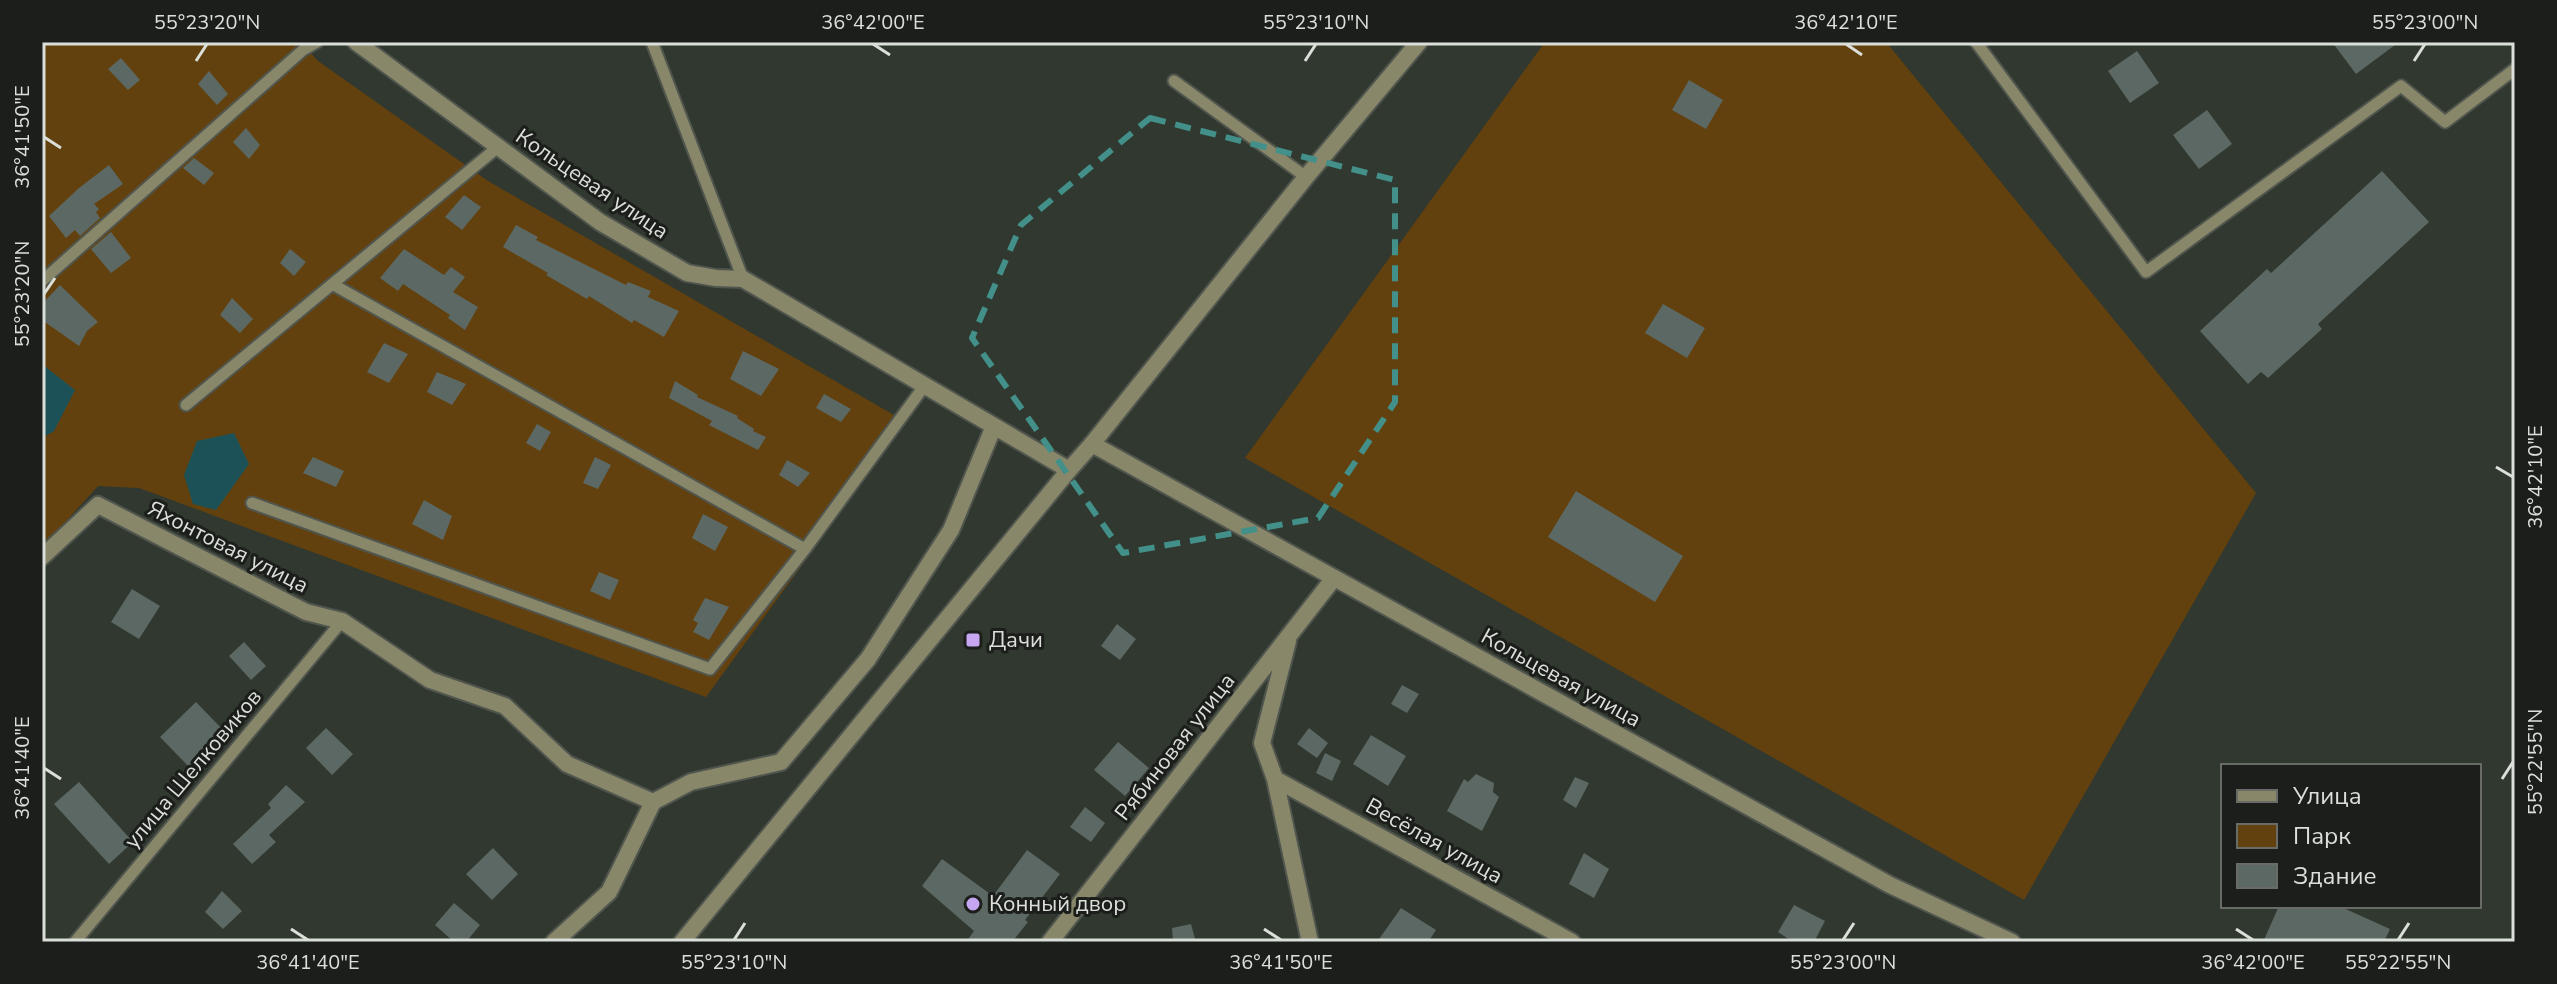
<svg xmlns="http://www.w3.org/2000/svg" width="2557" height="984" font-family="'Nunito Sans',sans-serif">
<rect width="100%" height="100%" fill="#31382f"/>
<path fill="#63410e" d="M42,42H301L318,61L488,181L906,422L706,697L139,488L98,486L42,548Z
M1545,42H1886L2256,493L2024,900L1245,458Z"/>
<path fill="#1c5257" d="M42,364L75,390L54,431L42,438Z
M234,433L249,464L216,510L193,504L184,475L197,441Z"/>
<path fill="#5b6863" d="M2332,42H2399L2356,74Z
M2137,51L2159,83L2130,103L2108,71Z
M121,58L140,80L128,90L108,69Z
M209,71L228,94L217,105L198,84Z
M1689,80L1723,100L1706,129L1672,110Z
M2207,110L2232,144L2199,169L2173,135Z
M246,128L260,145L249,159L233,142Z
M194,158L214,173L204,185L183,168Z
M109,165L123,184L94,204L99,209L96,212L100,218L80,236L75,230L66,238L49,216L79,188Z
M2382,171L2429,222L2318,324L2322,329L2268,378L2261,372L2248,384L2200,331L2267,269L2271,273Z
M464,195L481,207L462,230L445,217Z
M516,225L538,237L536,240L626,285L628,282L651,291L648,297L679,311L664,337L634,320L632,323L589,296L587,299L546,275L548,273L503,247Z
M111,232L131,258L111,273L91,249Z
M290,249L306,262L294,276L280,263Z
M404,249L444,275L451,267L465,277L453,292L478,307L465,330L448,318L450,315L403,284L398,291L380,278Z
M60,285L98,322L87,331L79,346L42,320V304Z
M232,298L253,319L240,333L220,315Z
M1663,304L1705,328L1687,358L1645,333Z
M384,343L408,354L389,383L367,372Z
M743,351L779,369L761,396L730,379Z
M437,372L466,384L452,405L427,392Z
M675,381L698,395L697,397L738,416L737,418L754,429L753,431L766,437L758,450L709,425L712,421L669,398Z
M824,394L851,409L841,422L816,408Z
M537,424L551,432L540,451L526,443Z
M313,457L344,471L336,487L303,473Z
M595,457L611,465L598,489L583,483Z
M787,460L810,473L798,487L779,475Z
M1576,491L1683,556L1655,602L1548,537Z
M424,500L452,516L443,540L412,524Z
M703,514L728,527L715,551L692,538Z
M599,572L619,580L610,600L590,591Z
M132,589L160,606L139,639L111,622Z
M705,598L729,607L709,640L693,632L698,623L693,620Z
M1117,624L1136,639L1120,660L1101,646Z
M244,642L266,666L251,680L229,656Z
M1402,685L1419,694L1407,713L1391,704Z
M196,702L226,733L190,768L160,737Z
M326,728L353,754L332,775L306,748Z
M1309,728L1328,743L1317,758L1297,744Z
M1371,735L1406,756L1388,786L1353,764Z
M1118,742L1149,768L1125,796L1094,770Z
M1325,753L1341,761L1332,781L1316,773Z
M1476,774L1494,783L1493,792L1499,797L1482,831L1447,811L1464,779L1468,782Z
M1575,777L1589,783L1576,808L1563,800Z
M79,782L133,842L109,864L54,804Z
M286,785L305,802L269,835L276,842L252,864L233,844L271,808L268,804Z
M1085,807L1105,823L1091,842L1070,827Z
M493,848L518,874L492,900L466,874Z
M1027,850L1060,874L1025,920L1028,922L1012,942H966L974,931L922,886L942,859L993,896Z
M1584,853L1609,869L1594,898L1569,884Z
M222,891L242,911L223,929L205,912Z
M454,903L480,925L466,942H454L435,925Z
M1794,905L1825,921L1814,942H1793L1778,932Z
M2279,906H2339L2390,929L2384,942H2263Z
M1401,908L1436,930L1428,942H1377Z
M1191,924L1195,939L1173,942L1172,928Z"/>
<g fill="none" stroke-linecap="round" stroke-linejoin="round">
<g stroke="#50564e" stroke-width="15">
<path id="service" d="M652,42L743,279
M1976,42L2146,272L2401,86L2445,122L2515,69
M1174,81L1306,177
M42,281L303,50L317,42
M332,284L805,549
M186,405L498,147
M252,503L710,669L805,549L925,385
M75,942L342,621"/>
</g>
<g stroke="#50564e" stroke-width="20">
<path id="minor" d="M356,42L600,222L687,273L716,278L743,279L1069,470
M1092,444L1306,177L1419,42
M42,557L98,505L306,612L342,621L430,680L505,706L567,764L653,802
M1288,641L1262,743L1275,779L1310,942
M1275,779L1572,942
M554,942L609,892L653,802L691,782L781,762L868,659L951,530L994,426
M1050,942L1334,578"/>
</g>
<g stroke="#50564e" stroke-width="20">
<path id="tertiary" d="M682,942L1069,470L1092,444L1890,885L2012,942"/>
</g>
<use href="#service" stroke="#89876a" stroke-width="11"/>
<use href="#minor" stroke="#89876a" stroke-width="16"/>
<use href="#tertiary" stroke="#89876a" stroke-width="16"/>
</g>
<path fill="none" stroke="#429089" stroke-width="6" stroke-dasharray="16 10" stroke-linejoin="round" d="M1150,118L1395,180V402L1318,518L1123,553L972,338L1021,225Z"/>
<path fill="none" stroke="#dbdfd9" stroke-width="3" d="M873,44L890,55M1846,44L1862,55M196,61L207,44M1305,61L1316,44M2414,61L2425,44M44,137L61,148M44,294L55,278M2496,467L2513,477M44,768L61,779M2502,779L2513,762M291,929L308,940M1264,929L1281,940M2236,929L2253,940M734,940L745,923M1843,940L1854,923M2398,940L2409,923"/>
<g fill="#c6a6f0" stroke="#1b1e1a" stroke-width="3">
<rect x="965" y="632" width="16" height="16" rx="4"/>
<circle cx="973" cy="904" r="8"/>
</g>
<g text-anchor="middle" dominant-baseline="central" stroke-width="6" stroke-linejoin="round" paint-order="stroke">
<g font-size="22" fill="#dbdfd9" stroke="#1b1e1a">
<text transform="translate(592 184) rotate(34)">Кольцевая улица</text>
<text transform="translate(228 547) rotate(27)">Яхонтовая улица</text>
<text transform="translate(1561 678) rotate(29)">Кольцевая улица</text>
<text transform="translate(1175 747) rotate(-52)">Рябиновая улица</text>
<text transform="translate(193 769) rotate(-50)">улица Шелковиков</text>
<text transform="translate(1434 841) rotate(29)">Весёлая улица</text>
</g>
<g font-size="22" fill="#dbdfd9" stroke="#1b1e1a" text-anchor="start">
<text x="989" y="640">Дачи</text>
<text x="989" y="904">Конный двор</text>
</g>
</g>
<rect width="2557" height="984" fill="none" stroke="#1b1e1a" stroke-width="88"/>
<rect x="2221" y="764" width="260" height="144" fill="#1b1e1a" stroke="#686b66" stroke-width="2"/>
<rect x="2237" y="790" width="40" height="12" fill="#89876a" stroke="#686b66" stroke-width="2"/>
<text x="2293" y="804" font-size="24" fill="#dbdfd9">Улица</text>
<rect x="2237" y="824" width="40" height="24" fill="#63410e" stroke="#686b66" stroke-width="2"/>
<text x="2293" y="844" font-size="24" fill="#dbdfd9">Парк</text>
<rect x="2237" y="864" width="40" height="24" fill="#5b6863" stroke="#686b66" stroke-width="2"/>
<text x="2293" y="884" font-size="24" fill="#dbdfd9">Здание</text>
<rect x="44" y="44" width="2469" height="896" fill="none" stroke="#dbdfd9" stroke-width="3"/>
<g font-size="20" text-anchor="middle" fill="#dbdfd9">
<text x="207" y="29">55°23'20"N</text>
<text x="873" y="29">36°42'00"E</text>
<text x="1316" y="29">55°23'10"N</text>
<text x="1846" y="29">36°42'10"E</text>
<text x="2425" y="29">55°23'00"N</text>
<text transform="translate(22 137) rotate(-90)" y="7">36°41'50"E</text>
<text transform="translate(22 294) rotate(-90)" y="7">55°23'20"N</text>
<text transform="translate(2535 477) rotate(-90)" y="7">36°42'10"E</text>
<text transform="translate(2535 762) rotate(-90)" y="7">55°22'55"N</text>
<text transform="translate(22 768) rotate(-90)" y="7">36°41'40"E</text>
<text x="308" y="969">36°41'40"E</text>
<text x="734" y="969">55°23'10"N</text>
<text x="1281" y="969">36°41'50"E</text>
<text x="1843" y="969">55°23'00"N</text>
<text x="2253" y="969">36°42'00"E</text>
<text x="2398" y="969">55°22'55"N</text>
</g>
</svg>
